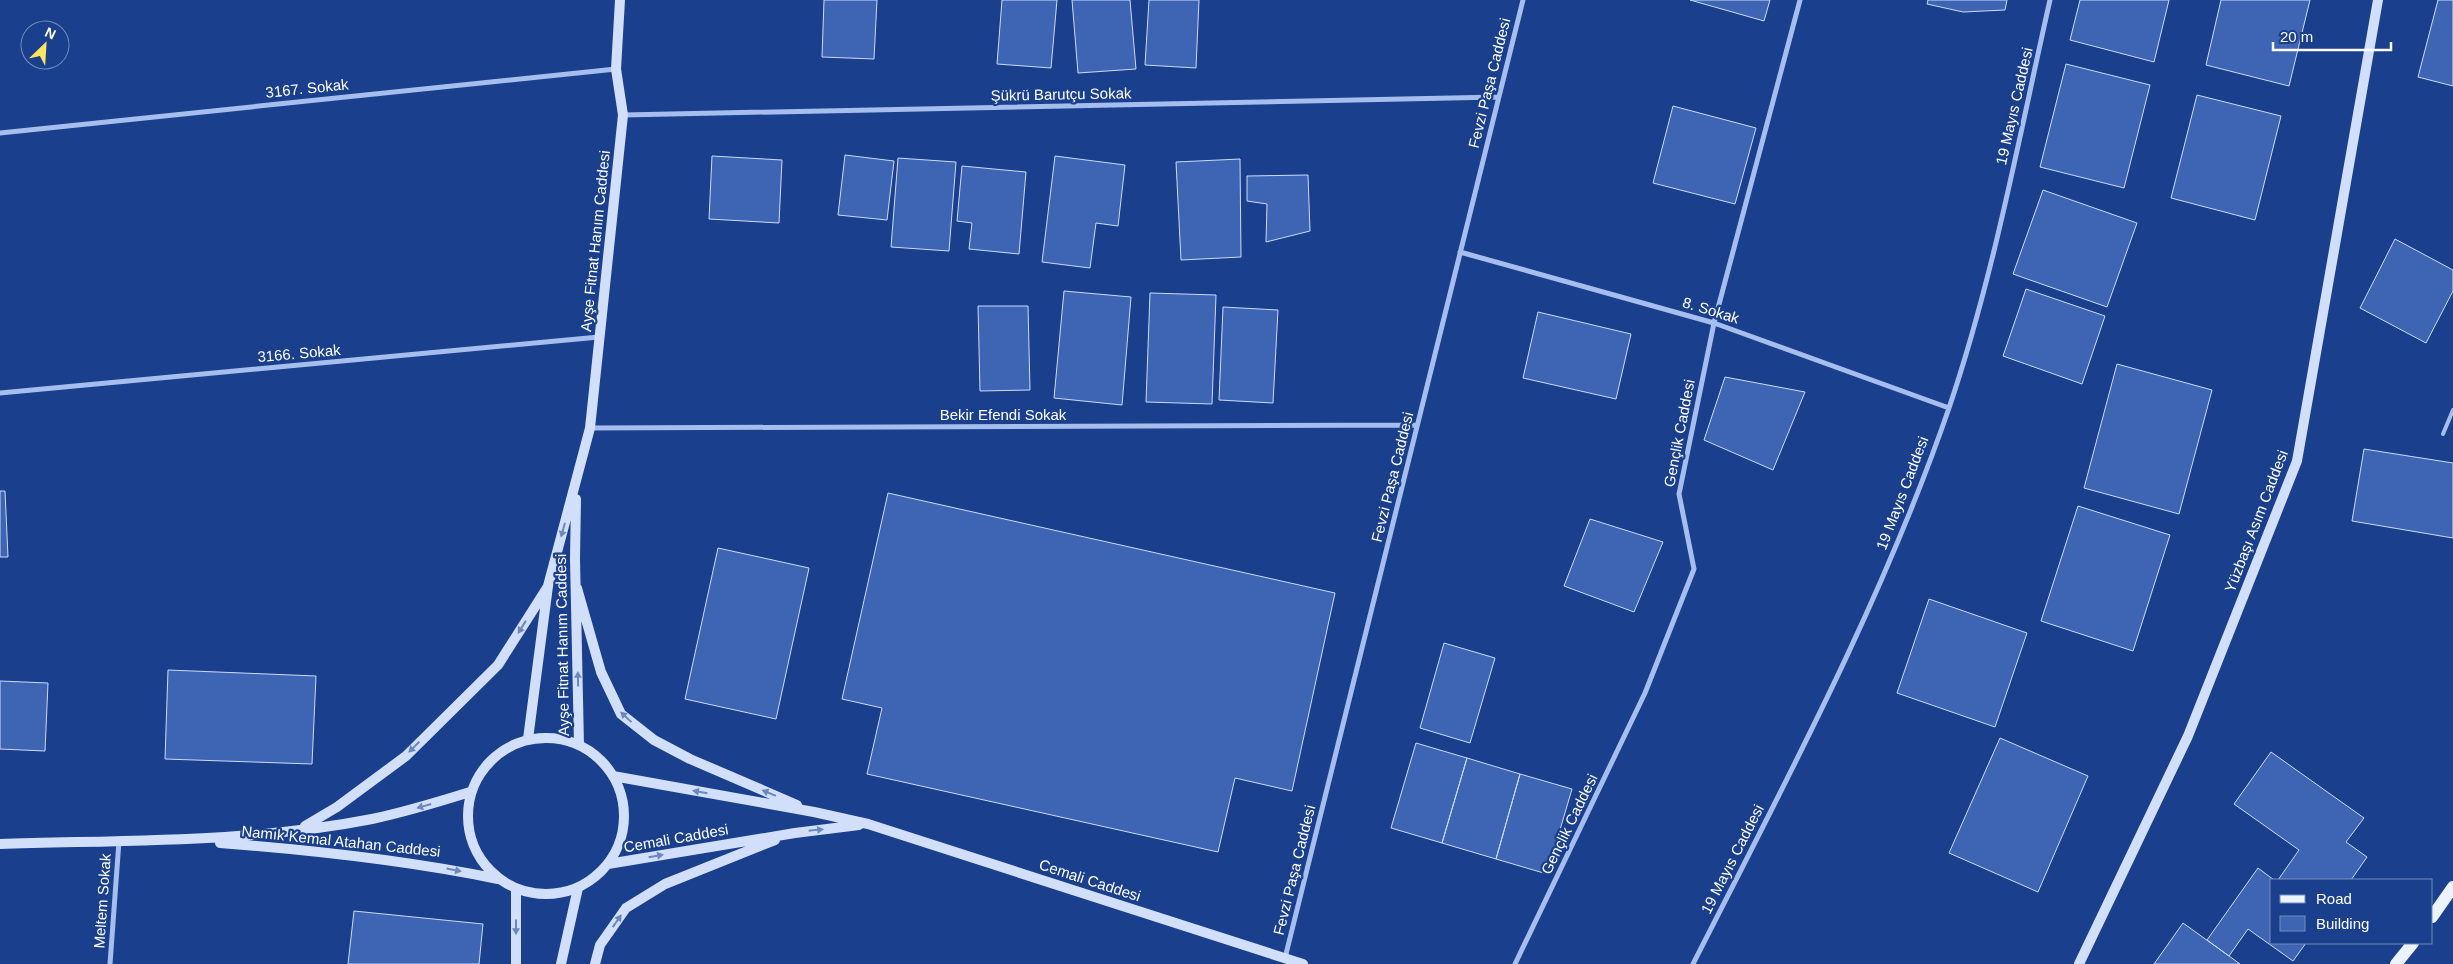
<svg xmlns="http://www.w3.org/2000/svg" width="2453" height="964" font-family="Helvetica,sans-serif">
<rect width="100%" height="100%" fill="#193f8d"/>
<path fill="#3e65b4" stroke="#cbdbfa" d="M824,0H877L874,59L822,57Z
M1002,0H1057L1051,68L997,64Z
M1072,0H1130L1136,69L1078,73Z
M1149,0H1199L1196,68L1145,65Z
M1690,0H1770L1764,21Z
M1928,0H2007L2005,10L1963,12L1927,4Z
M2080,0H2169L2154,62L2070,40Z
M2221,0H2310L2289,86L2206,65Z
M2438,0H2453V86L2418,77Z
M2066,64L2150,85L2124,188L2040,167Z
M2197,95L2281,116L2255,220L2171,198Z
M1673,106L1756,128L1735,204L1653,183Z
M845,155L894,161L887,220L838,215Z
M712,156L782,160L779,223L709,219Z
M1055,156L1125,165L1118,226L1096,223L1090,268L1042,262Z
M898,158L956,162L949,251L891,247Z
M1240,159L1241,257L1181,260L1176,162Z
M962,166L1026,172L1019,254L969,249L972,223L957,221Z
M1308,175L1310,231L1266,242L1267,204L1247,201V176Z
M2043,190L2137,223L2107,307L2013,274Z
M2395,239L2453,270V291L2426,343L2360,308Z
M2026,289L2105,316L2082,384L2003,356Z
M1064,291L1131,297L1122,405L1054,398Z
M1150,293L1216,295L1212,404L1146,402Z
M978,306H1028L1030,390L980,391Z
M1223,307L1278,310L1273,403L1219,400Z
M1538,312L1631,334L1616,399L1523,378Z
M2117,364L2212,390L2179,514L2084,488Z
M1725,377L1805,392L1773,470L1704,440Z
M2364,449L2453,463V538L2352,521Z
M0,491H5L8,557H0Z
M888,493L1335,593L1292,791L1235,778L1218,852L867,774L882,708L842,699Z
M2078,506L2170,535L2133,651L2041,621Z
M1590,519L1663,542L1634,612L1564,586Z
M718,548L809,568L776,719L685,699Z
M1929,599L2027,633L1995,727L1897,693Z
M1444,643L1495,658L1470,743L1420,728Z
M168,670L316,676L312,764L165,759Z
M0,681L48,683L45,751L0,749Z
M2000,738L2088,776L2038,892L1949,853Z
M1416,743L1467,758L1442,843L1391,828Z
M2271,752L2364,818L2346,842L2367,857L2351,880H2278L2299,850L2234,804Z
M1467,758L1520,774L1496,859L1442,843Z
M1520,774L1572,789L1547,874L1496,859Z
M2258,868L2274,880H2272V943H2306L2293,961L2248,929L2229,956L2207,940Z
M354,911L483,924L479,964H348Z
M2183,923L2229,956L2240,964H2154Z"/>
<g fill="none" stroke-linecap="round" stroke-linejoin="round">
<path stroke="#a5beee" stroke-width="4" d="M2443,434L2453,410"/>
<path stroke="#a5beee" stroke-width="5" d="M623,115L1499,97
M0,133L616,69
M1460,252L1714,323L1949,408
M0,393L599,337
M590,428L1417,425
M1285,958L1523,0
M110,964L119,841
M1515,964L1645,693L1694,569L1679,494L1714,323L1800,0
M1693,964C1785,783 1883,600 1949,408C1994,275 2019,137 2050,0"/>
<path stroke="#d2dffa" stroke-width="10" d="M576,499L575,559L579,745
M577,588L601,672L621,714L654,740L690,759L797,805
M468 816a78 78 0 1 1 156 0a78 78 0 1 1-156 0Z
M528,739L548,586L590,428L623,115L616,69L620,0
M613,776L814,812L868,824L1303,964
M305,826L337,807L406,756L498,665L547,588
M220,843C313,850 406,860 498,879
M0,844C124,840 249,843 372,819C405,812 438,802 470,792
M608,864L795,833L859,825
M516,964V889
M561,964L578,888
M595,964L600,945L626,908L665,884L775,840
M2079,964L2188,736L2297,461L2378,0"/>
<path stroke="#ecf2ff" stroke-width="12" d="M2432,917L2453,887
M2396,964L2413,943"/>
</g>
<defs><path id="oneway-solid" d="M-6-.8H1V-3.2L6.5 0L1 3.2V.8H-6Z" transform="scale(1.25)"/></defs>
<g fill="#6c87be">
<use href="#oneway-solid" transform="translate(563 530) rotate(105)"/>
<use href="#oneway-solid" transform="translate(522 627) rotate(122)"/>
<use href="#oneway-solid" transform="translate(578 679) rotate(-91)"/>
<use href="#oneway-solid" transform="translate(626 717) rotate(-137)"/>
<use href="#oneway-solid" transform="translate(414 747) rotate(136)"/>
<use href="#oneway-solid" transform="translate(700 792) rotate(-170)"/>
<use href="#oneway-solid" transform="translate(769 793) rotate(-157)"/>
<use href="#oneway-solid" transform="translate(424 806) rotate(164)"/>
<use href="#oneway-solid" transform="translate(816 830) rotate(-6)"/>
<use href="#oneway-solid" transform="translate(656 856) rotate(-10)"/>
<use href="#oneway-solid" transform="translate(454 870) rotate(11)"/>
<use href="#oneway-solid" transform="translate(617 921) rotate(-55)"/>
<use href="#oneway-solid" transform="translate(516 927) rotate(90)"/>
</g>
<g text-anchor="middle" dominant-baseline="central" stroke-width="4.5" stroke-linejoin="round" paint-order="stroke">
<g font-size="15" fill="#fff" stroke="#193f8d">
<text transform="translate(1489 83) rotate(-76)">Fevzi Paşa Caddesi</text>
<text transform="translate(307 88) rotate(-6)">3167. Sokak</text>
<text transform="translate(1061 94) rotate(-1)">Şükrü Barutçu Sokak</text>
<text transform="translate(2014 106) rotate(-77)">19 Mayıs Caddesi</text>
<text transform="translate(595 241) rotate(-84)">Ayşe Fitnat Hanım Caddesi</text>
<text transform="translate(1711 310) rotate(17)">8. Sokak</text>
<text transform="translate(299 353) rotate(-5)">3166. Sokak</text>
<text x="1003" y="414">Bekir Efendi Sokak</text>
<text transform="translate(1679 433) rotate(-79)">Gençlik Caddesi</text>
<text transform="translate(1392 477) rotate(-76)">Fevzi Paşa Caddesi</text>
<text transform="translate(1902 493) rotate(-69)">19 Mayıs Caddesi</text>
<text transform="translate(2256 521) rotate(-69)">Yüzbaşı Asım Caddesi</text>
<text transform="translate(562 645) rotate(-91)">Ayşe Fitnat Hanım Caddesi</text>
<text transform="translate(1569 824) rotate(-64)">Gençlik Caddesi</text>
<text transform="translate(676 838) rotate(-10)">Cemali Caddesi</text>
<text transform="translate(341 841) rotate(6)">Namık Kemal Atahan Caddesi</text>
<text transform="translate(1732 859) rotate(-63)">19 Mayıs Caddesi</text>
<text transform="translate(1294 870) rotate(-76)">Fevzi Paşa Caddesi</text>
<text transform="translate(1090 880) rotate(18)">Cemali Caddesi</text>
<text transform="translate(102 901) rotate(-86)">Meltem Sokak</text>
</g>
</g>
<rect x="2270" y="879" width="162" height="65" fill="#193f8d" stroke="#758cbb"/>
<rect x="2280" y="895" width="25" height="8" fill="#ecf2ff" stroke="#758cbb"/>
<text x="2316" y="904" font-size="15" fill="#ffffff">Road</text>
<rect x="2280" y="916" width="25" height="15" fill="#3e65b4" stroke="#758cbb"/>
<text x="2316" y="929" font-size="15" fill="#ffffff">Building</text>
<g transform="translate(45 45) rotate(25)"><circle r="24" fill="#193f8d" stroke="#758cbb"/>
<path d="M0-4L9 19L0 12L-9 19Z" fill="#ffe362"/>
<text y="-8" font-size="14" font-weight="bold" text-anchor="middle" fill="#ffffff">N</text>
</g>
<path d="M2273 42v8h118v-8" fill="none" stroke="#ffffff" stroke-width="2.5"/>
<text x="2280" y="42" font-size="15" fill="#ffffff" stroke="#193f8d" stroke-width="4" paint-order="stroke">20 m</text>
</svg>
